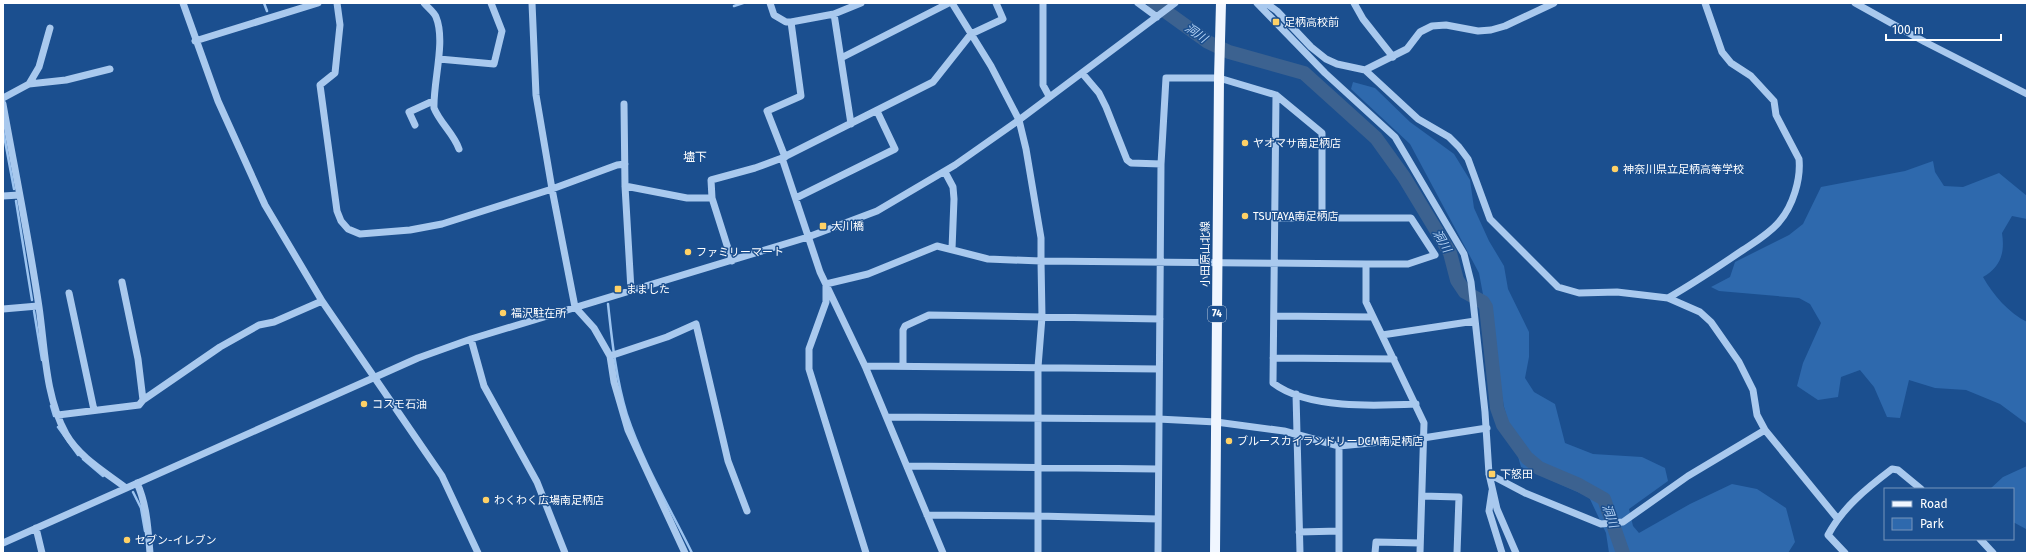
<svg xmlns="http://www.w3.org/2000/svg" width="2030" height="556" font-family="'Fira Sans','Noto Sans JP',sans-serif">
<rect width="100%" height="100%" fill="#1b4f8f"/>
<path fill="#2e69ad" d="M1353,82L1375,88L1410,122L1454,154L1470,180L1474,208L1489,241L1504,266L1508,289L1529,332V357L1525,378L1534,392L1555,404L1565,443L1593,454L1642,457L1665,468L1668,481L1629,509L1633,526L1639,533L1690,504L1732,484L1757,489L1786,508L1795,542L1788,553H1609L1606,533L1589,497L1521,467L1504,407L1479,273L1410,144L1351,89Z
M1933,161L1935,172L1944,186L1963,187L1999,173L2027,196V219L2012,216L2002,233C2005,252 2001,267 1983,277C1993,295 2009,313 2027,322V424L2000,404L1966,390L1935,388L1909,380L1900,418L1887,417L1874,387L1860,370L1841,377L1838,397L1818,400L1797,386L1803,363L1821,323L1810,304L1799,298L1719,291L1711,287L1730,277L1735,262L1789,235L1803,224L1821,187L1905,171Z
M2027,466V528L2026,529L2013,522V489H1990L2003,477Z"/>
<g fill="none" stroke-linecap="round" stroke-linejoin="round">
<path stroke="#9cc4f0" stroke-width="2.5" d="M264,3L267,11
M734,6L743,3
M3,130L14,189
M16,201L32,300
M608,304C612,341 616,379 627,415C643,463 670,508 692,553
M34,311L42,360
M51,406L54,416
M58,427L78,455
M83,459L103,476
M133,492L141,508L145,531"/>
<path stroke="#3c6290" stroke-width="14" d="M1154,3L1208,42L1229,52L1304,73L1376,138L1404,177L1450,253L1457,280L1465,292L1483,302L1486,307L1497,408L1503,425L1527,458L1539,468L1579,485L1604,499L1623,553"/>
<path stroke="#a9c9ee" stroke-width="7" d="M183,3L218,101L265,205L322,301L442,476L478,553
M337,3L340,25L335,73L320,85L337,211L341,221L348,229L360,234L410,230L442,224L552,189L617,165L625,164
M424,3C427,7 434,12 436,17C446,41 433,82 434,108C440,123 454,134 459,149
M532,3L536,95L552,189L575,307L594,328L610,356L614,382L628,430L685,553
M770,3L774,15L786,22H791
M1043,3V85L1049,96
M1138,3L1157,17
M1257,3L1325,73L1395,137L1464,254L1471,282L1485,412L1489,474L1497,509L1516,553
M1266,3L1277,11L1311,47L1326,59L1337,64L1365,70L1407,49L1420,32L1432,26L1446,25L1478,31L1491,30L1505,26L1554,3
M1354,3L1363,19L1393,57
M1855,3L1925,42L2027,94
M834,14L851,124
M195,41L318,3
M841,58L949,3
M439,59L494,64L502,31L491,3
M1365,70L1418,119L1449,137L1459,147L1468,159L1490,219L1558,287L1579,293L1617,292L1668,298L1700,312L1711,322L1739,362L1753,390L1757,415L1765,430L1837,518
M1082,73L1099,93L1106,107L1127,160L1131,163L1161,164
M29,84L39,67L50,28
M1276,95L1273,383C1307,409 1375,406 1416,404
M3,98L29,84L66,80L110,69
M3,104C15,171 29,239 39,307C45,348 45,396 66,434C79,457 105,472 126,488
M624,104L625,186L631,290
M415,125L409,112L433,101
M785,157L767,111L801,96L791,22L834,14L861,3
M782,158L820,272L865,366L943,553
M945,172L953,187L954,199L952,249
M625,186L687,198H712
M3,196L19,195
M796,198L895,149L877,111
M1275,218H1411L1435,255L1408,264H1366
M732,261L712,198L711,180L755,168L782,158L933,82L971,34L1003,19L996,3
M122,282L138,359L143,400
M69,293L94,410
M1668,298C1694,283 1718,267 1743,250C1755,242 1770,233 1779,222C1793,206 1801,179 1799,159L1776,115L1774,101L1751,76L1731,63L1722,52L1705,3
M3,309L38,306
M1274,316L1373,317
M1382,335L1475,321
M471,339L484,386L537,482L565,553
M610,356L667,337L696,324L728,461L747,511
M1273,358L1394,359
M865,366L1159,369
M903,366V330L905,326L929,315L1160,319
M1296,394L1300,553
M58,415L139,405L143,400L220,347L259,325L274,322L322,301
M887,417L1158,419L1216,422L1284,431L1339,446L1423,438L1487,428
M1339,446V553
M907,466L1157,469
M1489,474L1525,493L1601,524L1623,522L1688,476L1765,430
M137,483C147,505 148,529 150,553
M1492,491L1489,511L1502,553
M1422,496L1459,497L1457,553
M927,515L1038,516L1158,519
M36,528L42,553
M1299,532L1339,531
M1980,539L1993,553
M3,543L418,358L471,339L808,237L877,211L955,165L1019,120L1175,3
M866,553L809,369V349L826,302V284L868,274L937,246L988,259L1041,261V238L1026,149L1019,120L991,66L952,3
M1038,553V367L1042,317L1041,261L1366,264V302L1424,423L1420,553
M1158,553L1161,164L1166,78H1219L1276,95L1322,133V218
M1375,553L1376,542L1420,543
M1845,553L1828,535C1843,507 1867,488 1892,469L1898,470L1921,489"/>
<path stroke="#f0f6ff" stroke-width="10" d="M1215,553L1219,78L1221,3"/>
</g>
<g fill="#ffd166" stroke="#1b4f8f" stroke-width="1.5">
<rect x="1272" y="18" width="8" height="8" rx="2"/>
<circle cx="1245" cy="143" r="4"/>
<circle cx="1615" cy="169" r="4"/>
<circle cx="1245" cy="216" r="4"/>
<rect x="819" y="222" width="8" height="8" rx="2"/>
<circle cx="688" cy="252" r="4"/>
<rect x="614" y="285" width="8" height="8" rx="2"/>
<circle cx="503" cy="313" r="4"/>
<circle cx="364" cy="404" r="4"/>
<circle cx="1229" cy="441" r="4"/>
<rect x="1488" y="470" width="8" height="8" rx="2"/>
<circle cx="486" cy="500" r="4"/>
<circle cx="127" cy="540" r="4"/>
</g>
<g text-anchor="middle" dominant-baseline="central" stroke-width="3" stroke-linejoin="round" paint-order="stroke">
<rect fill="#1b4f8f" stroke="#bbcadd" stroke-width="1" x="1208" y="306" width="18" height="16" rx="3"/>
<g font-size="10" font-weight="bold" fill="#fff">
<text x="1217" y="314">74</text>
</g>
<g font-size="11" fill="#fff" stroke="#1b4f8f" text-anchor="start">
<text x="1284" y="22">足柄高校前</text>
<text x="1253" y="143">ヤオマサ南足柄店</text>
<text x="1623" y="169">神奈川県立足柄高等学校</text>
<text x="1253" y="216">TSUTAYA南足柄店</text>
<text x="831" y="226">大川橋</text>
<text x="696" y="252">ファミリーマート</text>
<text x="626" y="289">まました</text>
<text x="511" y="313">福沢駐在所</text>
<text x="372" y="404">コスモ石油</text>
<text x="1237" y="441">ブルースカイランドリーDCM南足柄店</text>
<text x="1500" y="474">下怒田</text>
<text x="494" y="500">わくわく広場南足柄店</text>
<text x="135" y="540">セブン-イレブン</text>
</g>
<g font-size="11" fill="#fff" stroke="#1b4f8f">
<text transform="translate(1205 254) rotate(-90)">小田原山北線</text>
</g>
<g font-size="12" font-style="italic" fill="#b5d3f5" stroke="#1b4f8f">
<text transform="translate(1196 33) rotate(35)">洞川</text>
<text transform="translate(1442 241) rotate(60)">洞川</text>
<text transform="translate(1610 516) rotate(70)">洞川</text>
</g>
<g font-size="12" fill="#fff" stroke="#1b4f8f">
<text x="695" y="157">壗下</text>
</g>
</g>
<rect width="2030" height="556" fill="none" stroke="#ffffff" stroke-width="8"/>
<rect x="1884" y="488" width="130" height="52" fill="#1b4f8f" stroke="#7695bc"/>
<rect x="1892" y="501" width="20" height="6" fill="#f0f6ff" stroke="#7695bc"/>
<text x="1920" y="508" font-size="12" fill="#ffffff">Road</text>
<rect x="1892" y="518" width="20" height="12" fill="#2e69ad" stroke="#7695bc"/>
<text x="1920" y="528" font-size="12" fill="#ffffff">Park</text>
<path d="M1886 34v6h115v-6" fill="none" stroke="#ffffff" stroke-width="2"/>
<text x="1892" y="34" font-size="12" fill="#ffffff" stroke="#1b4f8f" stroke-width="3" paint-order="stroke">100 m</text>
</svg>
